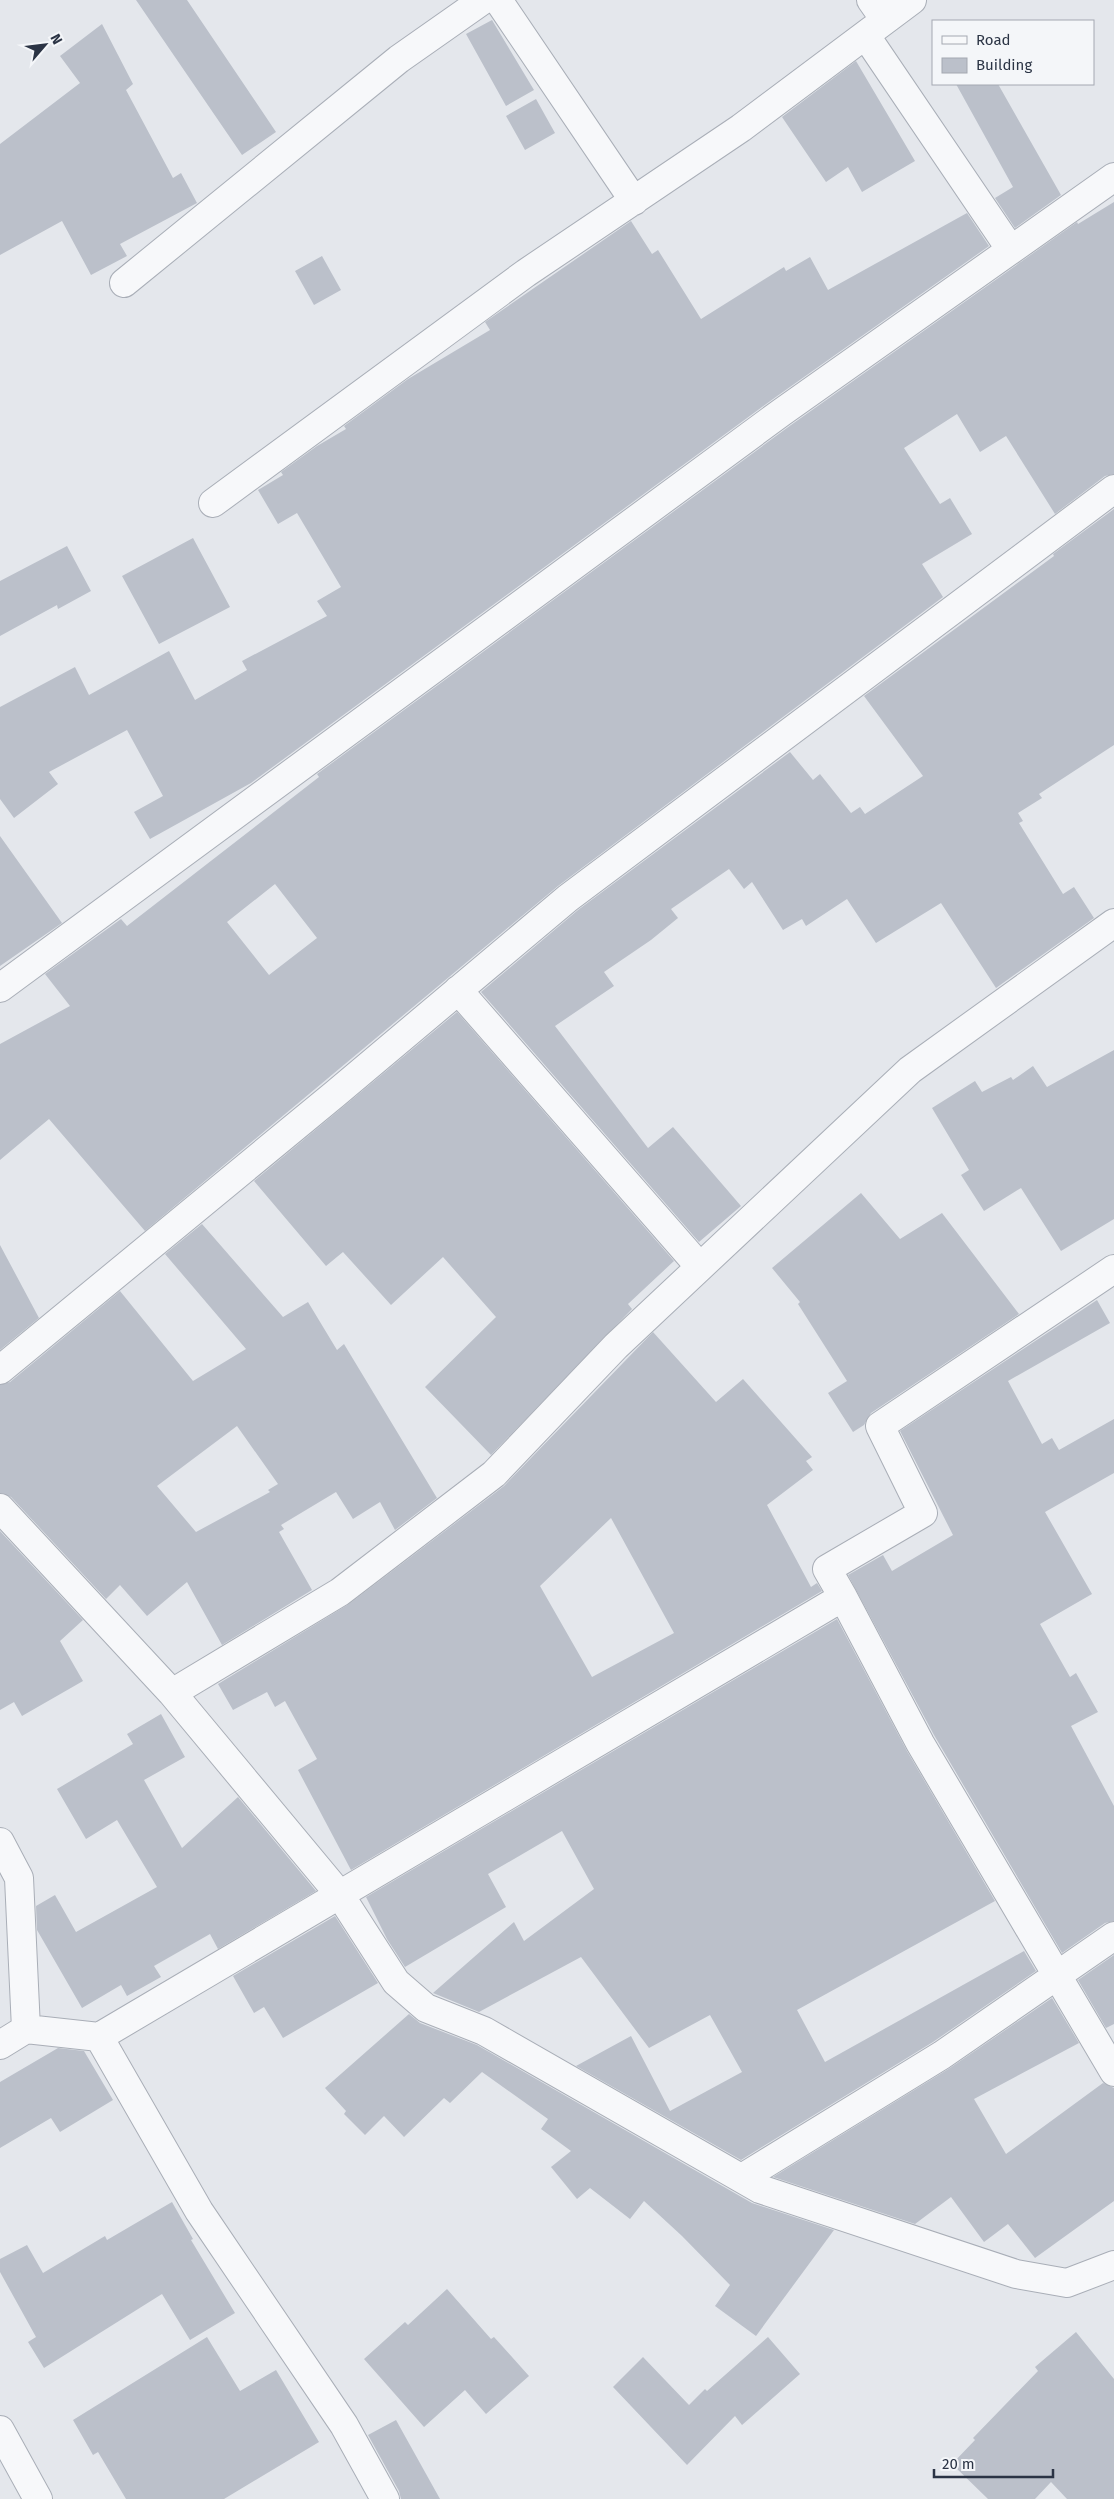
<svg xmlns="http://www.w3.org/2000/svg" width="1114" height="2499" font-family="'Fira Sans',sans-serif">
<rect width="100%" height="100%" fill="#e4e7ec"/>
<path fill="#bbc0ca" fill-rule="evenodd" d="M136,0H187L276,132L242,155Z
M492,20L534,90L506,106L466,34Z
M102,24L133,84L126,90L173,178L181,173L197,203L120,244L127,256L91,275L62,221L0,255V144L80,83L60,56Z
M856,61L915,161L862,192L848,167L826,182L782,117Z
M956,84H998L1061,195L1015,228L995,198L1013,187Z
M536,99L555,133L525,150L506,116Z
M1114,202V474L1105,476L1055,514L1006,436L980,452L957,414L904,448L940,504L950,498L972,534L922,564L943,597L558,886L145,1231L49,1119L0,1160V1044L70,1006L45,974L121,919L127,926L319,777L317,774L791,425L1077,222L1078,224ZM275,884L317,938L269,975L227,922Z
M967,213L989,246L773,399L251,783L150,839L134,812L163,796L127,730L49,772L58,784L14,818L0,799V707L75,667L89,695L169,651L195,700L247,670L242,661L327,616L317,601L341,587L297,513L278,524L258,490L283,475L281,472L317,446L346,429L344,426L408,379L490,330L485,322L631,221L652,254L658,250L701,319L784,267L786,271L810,257L828,290Z
M322,256L341,290L314,305L295,271Z
M1114,509V745L1039,794L1042,798L1018,813L1023,821L1019,823L1063,894L1074,887L1094,918L996,988L941,903L876,943L847,899L806,926L802,919L783,930L752,882L744,889L729,869L671,909L678,918L651,940L604,972L614,986L555,1026L648,1148L673,1127L741,1206L699,1242L481,992L578,910L790,752L813,780L820,774L851,813L860,807L865,814L923,776L864,696L1054,556L1053,554Z
M193,538L230,607L159,644L122,576Z
M67,546L91,591L58,609L57,605L0,636V581Z
M0,836L62,923L0,966Z
M457,1012L674,1261L628,1304L632,1309L491,1455L425,1387L496,1317L443,1257L391,1305L343,1252L326,1266L254,1181Z
M1114,1050V1219L1061,1251L1021,1188L984,1211L961,1175L969,1170L932,1108L975,1081L982,1092L1011,1077L1013,1080L1033,1066L1047,1087Z
M861,1193L900,1239L942,1213L1019,1314L871,1413L864,1425L853,1432L828,1393L847,1381L798,1304L800,1302L772,1268Z
M202,1224L283,1317L308,1302L337,1350L344,1344L437,1498L395,1530L380,1502L353,1519L336,1492L281,1525L284,1529L279,1532L312,1590L222,1645L187,1582L147,1616L120,1585L106,1599L11,1497L0,1493V1385L10,1382L120,1291L193,1381L246,1349L165,1254ZM237,1426L278,1484L268,1490L270,1492L196,1532L157,1486Z
M0,1245L39,1318L0,1350Z
M1097,1300L1110,1323L1008,1381L1042,1444L1052,1438L1059,1450L1114,1419V1473L1045,1512L1092,1594L1040,1624L1070,1677L1076,1673L1098,1712L1071,1726L1114,1806V1921L1105,1923L1062,1953L934,1735L848,1575L883,1555L892,1571L953,1535L900,1431Z
M653,1332L716,1402L743,1379L812,1457L806,1461L813,1470L767,1505L811,1587L817,1583L822,1591L351,1870L298,1770L317,1759L285,1701L275,1707L267,1692L233,1710L218,1684L349,1604L504,1486ZM611,1518L674,1633L592,1677L540,1586Z
M0,1531L83,1620L60,1641L83,1681L22,1716L14,1702L0,1710Z
M837,1619L907,1751L995,1901L797,2010L825,2062L1024,1951L1036,1971L933,2042L741,2160L576,2066L631,2036L670,2111L742,2072L710,2015L649,2048L581,1957L479,2012L433,1993L514,1922L524,1941L594,1889L562,1831L488,1874L506,1907L405,1967L387,1939L366,1897Z
M161,1714L185,1757L144,1780L182,1848L238,1797L316,1891L218,1949L210,1934L154,1966L161,1977L127,1996L121,1985L82,2008L37,1930L36,1906L55,1895L76,1932L157,1887L117,1820L86,1839L57,1789L133,1744L127,1734Z
M335,1916L378,1983L283,2038L264,2007L254,2013L233,1976Z
M1114,1955V2024L1106,2028L1078,1980Z
M1052,1998L1079,2043L974,2099L1006,2154L1103,2083L1114,2088V2201L1035,2258L1008,2224L984,2242L951,2197L915,2224L773,2177L950,2068Z
M409,2014L420,2023L477,2045L752,2203L834,2230L756,2336L715,2306L730,2285L682,2236L644,2201L630,2219L590,2188L577,2199L551,2167L571,2151L541,2129L548,2119L482,2072L450,2103L444,2098L404,2137L384,2116L365,2135L344,2114L346,2111L325,2088Z
M58,2048L84,2051L113,2100L60,2132L51,2118L0,2148V2082Z
M172,2202L193,2239L191,2240L235,2313L190,2340L162,2294L44,2368L28,2342L36,2337L0,2272V2259L27,2245L43,2273L105,2236L107,2240Z
M447,2289L491,2339L494,2337L529,2376L486,2414L465,2390L424,2427L364,2359L405,2322L408,2325Z
M1076,2332L1114,2379V2499H1067L1051,2482L1035,2499H988L952,2464L975,2440L973,2438L1038,2371L1035,2367Z
M207,2337L240,2391L276,2370L319,2442L224,2499H126L98,2452L93,2455L73,2420Z
M768,2337L800,2374L742,2425L735,2416L687,2465L613,2387L643,2357L689,2405L705,2389L707,2391Z
M396,2420L440,2499H401L399,2491L368,2435Z"/>
<g fill="none" stroke-linecap="round" stroke-linejoin="round">
<g stroke="#a9aeb7" stroke-width="30">
<path id="minor" d="M498,0L634,201
M871,0L885,20
M866,36L1011,250
M124,283L399,59L483,0
M213,503L526,273L741,128L912,0
M0,988L782,412L1114,177
M458,990L700,1267
M0,1370L335,1094L568,898L1114,489
M0,1508L172,1693L340,1895L396,1982L426,2008L484,2031L760,2189L1016,2274L1067,2283L1114,2265
M843,1597L827,1569L923,1513L880,1426L1114,1269
M172,1693L340,1592L494,1474L616,1346L910,1070L1114,923
M0,1842L19,1878L26,2029
M99,2037L199,2211L344,2425L385,2499
M0,2045L26,2029L99,2037L843,1597L920,1743L1114,2072
M742,2178L942,2055L1114,1936
M0,2430L38,2499"/>
</g>
<use href="#minor" stroke="#f7f8fa" stroke-width="28"/>
</g>
<rect x="932" y="20" width="162" height="65" fill="#f4f6f9" stroke="#a4a8b1"/>
<rect x="942" y="36" width="25" height="8" fill="#f7f8fa" stroke="#a4a8b1"/>
<text x="976" y="45" font-size="15" fill="#2b3445">Road</text>
<rect x="942" y="58" width="25" height="15" fill="#bbc0ca" stroke="#a4a8b1"/>
<text x="976" y="70" font-size="15" fill="#2b3445">Building</text>
<g transform="translate(45 45) rotate(62)" stroke="#f4f6f9" stroke-width="4" paint-order="stroke">
<path d="M0-4L9 19L0 12L-9 19Z" fill="#2b3445"/>
<text y="-8" font-size="14" font-weight="bold" text-anchor="middle" fill="#2b3445">N</text>
</g>
<path d="M934 2469v8h119v-8" fill="none" stroke="#2b3445" stroke-width="2.5"/>
<text x="942" y="2469" font-size="15" fill="#2b3445" stroke="#f4f6f9" stroke-width="4" paint-order="stroke">20 m</text>
</svg>
